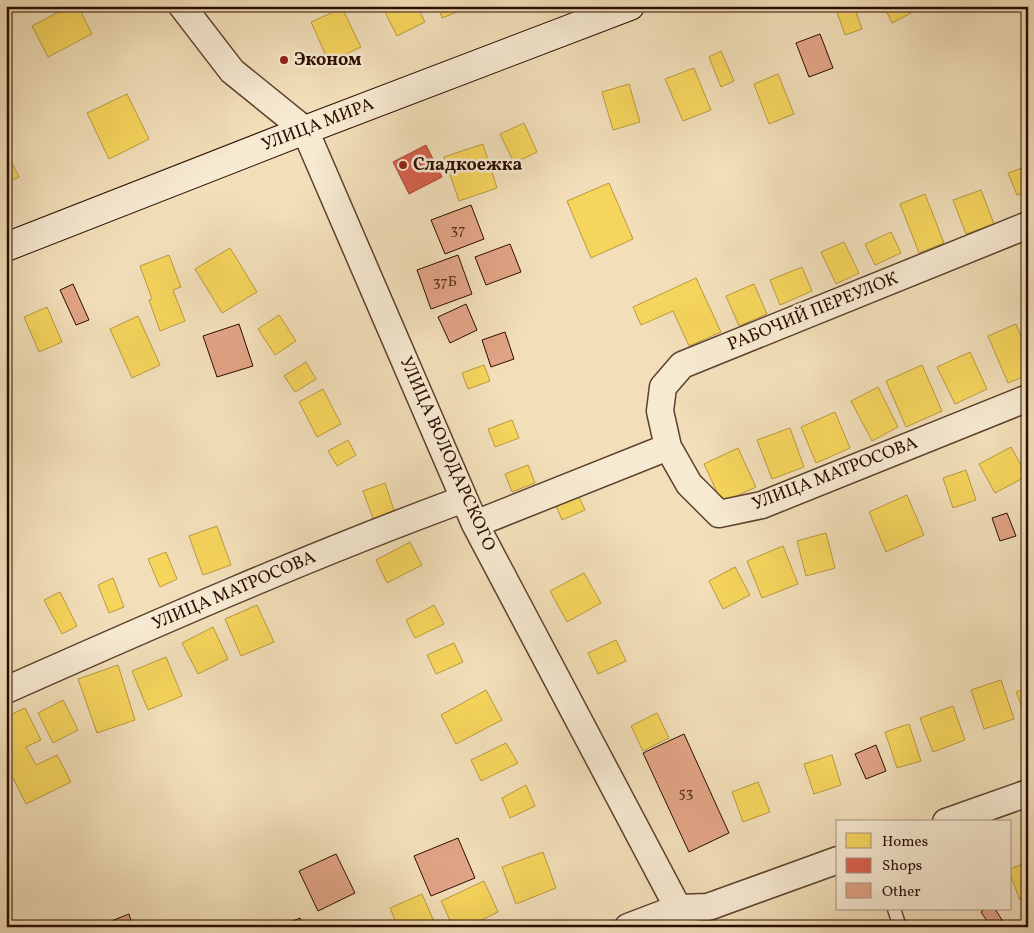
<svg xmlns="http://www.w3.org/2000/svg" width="1034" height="933" font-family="Vollkorn,serif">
<rect width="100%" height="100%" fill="#f2dfb9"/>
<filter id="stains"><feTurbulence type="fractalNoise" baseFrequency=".004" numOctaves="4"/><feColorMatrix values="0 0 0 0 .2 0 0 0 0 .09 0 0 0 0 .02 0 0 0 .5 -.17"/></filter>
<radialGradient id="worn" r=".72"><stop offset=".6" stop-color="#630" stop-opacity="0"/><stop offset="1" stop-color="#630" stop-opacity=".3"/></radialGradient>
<path fill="#f6d55c" stroke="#b99940" d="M70,6H78L92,34L48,57L32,26Z
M382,6H417L425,22L397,36Z
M438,6H470V7L442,18Z
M854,6L862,29L845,35L837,12Z
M884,6H908L911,13L892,23Z
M342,8L361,47L329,62L311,22Z
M721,51L734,81L721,87L709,57Z
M694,68L711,110L683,121L665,79Z
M778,74L794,114L769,124L754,84Z
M629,84L640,122L613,130L602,92Z
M127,94L149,139L109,159L87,113Z
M524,123L537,152L514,163L500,134Z
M483,144L497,188L459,201L444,157Z
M6,151L19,177L6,183Z
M1028,166V191L1017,195L1008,173Z
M609,183L633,239L591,258L567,201Z
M981,190L994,224L966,234L953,200Z
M925,194L944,243L919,253L900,204Z
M891,232L901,253L875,265L865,244Z
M844,242L859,273L836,284L821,252Z
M230,248L257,292L222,313L195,269Z
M169,255L181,287L173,290L185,321L160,331L149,300L152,299L140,266Z
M802,267L812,291L780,305L770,280Z
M696,278L721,332L689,346L673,311L641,325L633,307Z
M754,284L767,314L739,326L726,296Z
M47,307L62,342L39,352L24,317Z
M279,315L296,341L275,355L258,329Z
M138,316L160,365L132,378L110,329Z
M1016,324L1028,352V375L1008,383L988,336Z
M970,352L987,389L955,404L937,367Z
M306,362L316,379L295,392L284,376Z
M484,365L490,381L468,389L462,373Z
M922,365L942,411L906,427L886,381Z
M878,387L898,427L872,441L851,401Z
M323,389L341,424L317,437L299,402Z
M835,412L850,448L816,463L801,427Z
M512,420L519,438L495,447L488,429Z
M790,428L804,467L772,479L757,440Z
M348,440L356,455L337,466L328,451Z
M1011,447L1027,476L995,493L979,464Z
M738,448L756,487L722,503L704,464Z
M528,465L535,483L512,492L505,474Z
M966,470L976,500L953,508L943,478Z
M385,483L395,513L374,521L363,491Z
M577,493L585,510L562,520L555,503Z
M907,495L924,535L886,552L869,512Z
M217,526L231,565L203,575L189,536Z
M826,533L835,568L806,576L797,541Z
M410,542L422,565L387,583L376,560Z
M783,546L798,584L762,598L747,561Z
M166,552L177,579L160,587L148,559Z
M735,567L750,595L723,609L709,581Z
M584,573L601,603L567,622L550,591Z
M113,578L124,607L109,613L98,585Z
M60,592L77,626L62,634L44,600Z
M257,605L274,642L241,656L225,619Z
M434,605L444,624L415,638L406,620Z
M213,627L228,659L198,674L182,643Z
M616,640L626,661L598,674L588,653Z
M454,643L463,662L436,674L427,655Z
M166,657L182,696L148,710L132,671Z
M118,665L135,720L97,733L78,679Z
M1001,680L1014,719L984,729L971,690Z
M1028,687V722L1016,692Z
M486,690L502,720L456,744L441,715Z
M63,700L78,730L53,743L38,713Z
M953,706L965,740L933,752L920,718Z
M25,708L41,740L26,747L36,765L57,755L71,782L26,804L6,764V717Z
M657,713L669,738L643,751L631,726Z
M909,724L921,761L897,768L885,732Z
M506,743L518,763L481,781L471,760Z
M832,755L841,785L814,794L804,764Z
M758,782L770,812L743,822L732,792Z
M526,785L535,806L510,818L502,798Z
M543,852L556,888L516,904L502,867Z
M1028,862V897L1020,900L1010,874V869Z
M484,881L498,912L467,927H453L441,901Z
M422,894L436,926L398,927L390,908Z
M361,920L364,927H347Z"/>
<path fill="#d6604d" stroke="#a34736" d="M426,145L442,177L409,194L393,162Z"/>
<path fill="#e2a486" stroke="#2b0c00" d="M820,34L833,68L809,77L796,43Z
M471,205L484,239L445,254L431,220Z
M510,244L521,272L486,285L475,257Z
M458,255L472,294L431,309L417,270Z
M73,284L89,320L76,325L60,290Z
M466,304L477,330L450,343L438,317Z
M239,324L253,366L217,377L203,336Z
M505,332L514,359L491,367L482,340Z
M1007,513L1016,536L1000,541L992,518Z
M684,734L729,833L689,852L643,753Z
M876,745L886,771L866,779L855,754Z
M458,838L475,878L431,896L414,856Z
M336,854L355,893L318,911L299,871Z
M985,909H995L1002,920L991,927L981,912Z
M129,914L133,927H96Z
M300,918L304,927H279Z"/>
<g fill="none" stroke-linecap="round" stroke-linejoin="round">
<g stroke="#5d412e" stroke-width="15">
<path id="service" d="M894,909L900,927"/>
</g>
<g stroke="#5d412e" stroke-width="29">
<path id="minor" d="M182,6L232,71L305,130L475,524L678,908L686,927
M668,447L660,411L663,387L682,365L1028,225
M475,524L668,447L689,484L719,514L762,505L1028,398
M6,690C157,623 309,556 464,499
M946,822L1028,793
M628,927L678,908L708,907L838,860"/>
</g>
<g stroke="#2b0c00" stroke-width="30">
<path id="secondary" d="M6,247L305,130L630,6"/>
</g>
<use href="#service" stroke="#f7ead2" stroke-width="12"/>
<use href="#minor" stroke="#f7ead2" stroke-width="26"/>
<use href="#secondary" stroke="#f7ead2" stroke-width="28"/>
</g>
<g fill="#8f2418" stroke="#f7ead2" stroke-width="2">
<circle cx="284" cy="60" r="5"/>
<circle cx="403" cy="165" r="5"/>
</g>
<g text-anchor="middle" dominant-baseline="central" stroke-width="5" stroke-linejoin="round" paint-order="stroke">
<g font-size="15" fill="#593222">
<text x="458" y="230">37</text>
<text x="445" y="282">37Б</text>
<text x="686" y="793">53</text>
</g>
<g font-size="18" font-weight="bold" fill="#2b0c00" stroke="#f7ead2" text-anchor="start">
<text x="294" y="60">Эконом</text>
<text x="413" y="165">Сладкоежка</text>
</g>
<g font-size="18" fill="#2b0c00" stroke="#f7ead2">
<text transform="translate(318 125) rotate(-21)">УЛИЦА МИРА</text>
<text transform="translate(813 312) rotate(-22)">РАБОЧИЙ ПЕРЕУЛОК</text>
<text transform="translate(447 454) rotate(66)">УЛИЦА ВОЛОДАРСКОГО</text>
<text transform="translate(835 474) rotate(-21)">УЛИЦА МАТРОСОВА</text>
<text transform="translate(234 591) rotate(-23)">УЛИЦА МАТРОСОВА</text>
</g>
</g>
<rect width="1034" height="933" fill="none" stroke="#f2dfb9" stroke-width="25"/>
<rect x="8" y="8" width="1019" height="918" fill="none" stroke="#2b0c00" stroke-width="2.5"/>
<rect x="12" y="12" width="1009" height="908" fill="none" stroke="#2b0c00"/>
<rect x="836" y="820" width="175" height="90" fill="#f7ead2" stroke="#a5917e"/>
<rect x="846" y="833" width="25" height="15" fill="#f6d55c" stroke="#a5917e"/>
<text x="882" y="846" font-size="15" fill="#2b0c00">Homes</text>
<rect x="846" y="858" width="25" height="15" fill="#d6604d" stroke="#a5917e"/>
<text x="882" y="870" font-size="15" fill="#2b0c00">Shops</text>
<rect x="846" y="883" width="25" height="15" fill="#e2a486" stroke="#a5917e"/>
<text x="882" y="896" font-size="15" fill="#2b0c00">Other</text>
<rect width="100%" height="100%" filter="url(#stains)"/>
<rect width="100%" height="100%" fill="url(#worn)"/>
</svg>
